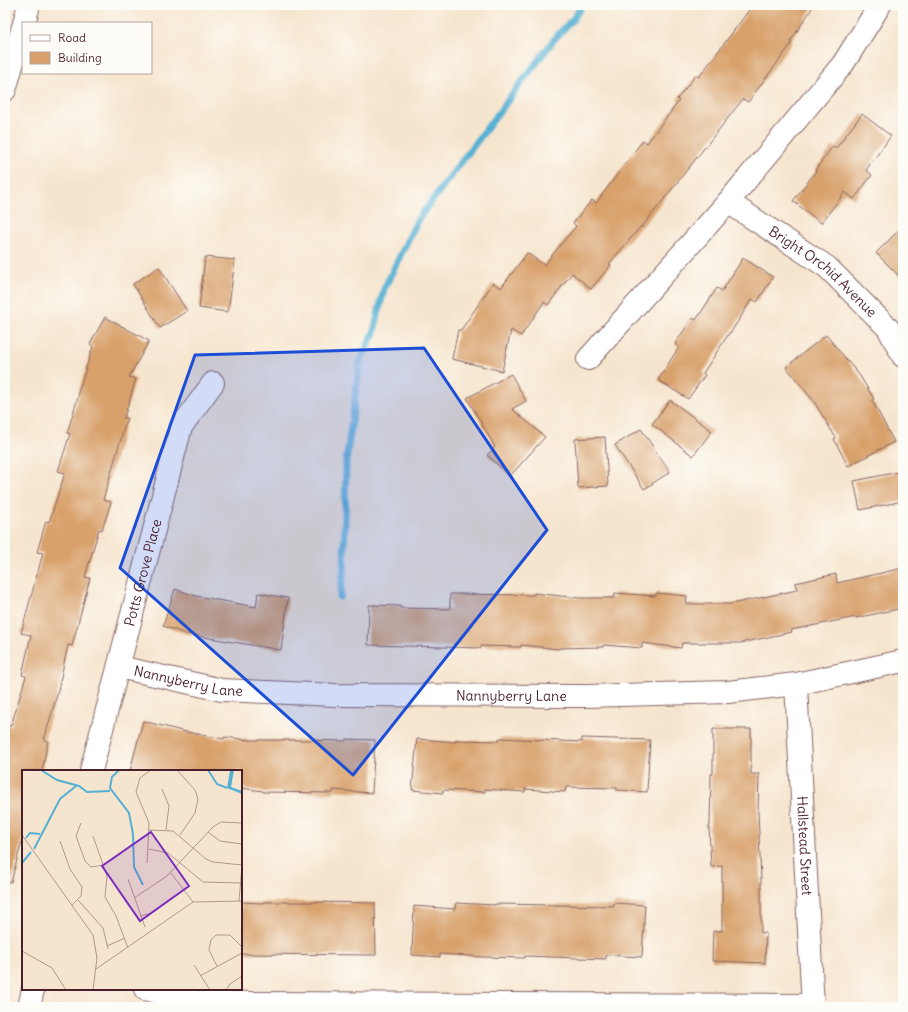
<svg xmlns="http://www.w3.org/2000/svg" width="908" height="1012" font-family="Delius,sans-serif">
<rect width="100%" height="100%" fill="#fdfcf7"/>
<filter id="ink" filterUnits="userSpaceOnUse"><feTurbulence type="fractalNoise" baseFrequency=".025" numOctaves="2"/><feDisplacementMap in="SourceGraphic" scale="8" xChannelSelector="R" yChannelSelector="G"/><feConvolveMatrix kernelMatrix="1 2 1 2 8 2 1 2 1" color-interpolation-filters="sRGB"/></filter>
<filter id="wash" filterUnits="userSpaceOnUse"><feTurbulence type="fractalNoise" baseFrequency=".012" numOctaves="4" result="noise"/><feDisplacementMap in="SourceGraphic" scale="16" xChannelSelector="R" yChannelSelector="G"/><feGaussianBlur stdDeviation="0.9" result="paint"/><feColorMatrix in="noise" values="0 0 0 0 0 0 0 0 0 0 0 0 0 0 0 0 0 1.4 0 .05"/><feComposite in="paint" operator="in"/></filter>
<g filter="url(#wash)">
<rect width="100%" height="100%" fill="#f6e5ce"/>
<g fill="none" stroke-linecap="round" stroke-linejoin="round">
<path stroke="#55b0d3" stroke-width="7" d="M340,597L344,570L346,462L360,362L374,332L384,289L418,219L556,37L573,19L582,5"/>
</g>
<g id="blocks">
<path fill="#d8a06a" d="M753,5H814L790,42L792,43L748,102L743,99L642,227L641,226L609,264L611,265L591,289L572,273L548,305L544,302L521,336L511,330L502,371L452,359L458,330H461L493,283L501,288L527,253L544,265L576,226L573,223L592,200L596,203L643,140L647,143L679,101L677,99L696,75L699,77Z
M862,114L891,136L866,170L872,175L854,199L845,192L821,223L793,201L816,171L815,170L833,146L836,148Z
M903,226V280L876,253Z
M205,257L235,260L228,312L199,308Z
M743,258L773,277L757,302L752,299L731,332H730L703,373L705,375L688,399L658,380L679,347L675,344L692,318L696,320L717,288L722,291Z
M159,267L187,311L160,328L133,284Z
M105,317L149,341L129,377L136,379L124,418H127L103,500L111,502L102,530L99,529L85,577L90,578L72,646L68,645L57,695L44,740L48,741L42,771H23V837L11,882H5V725L11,726L26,676L22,675L31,635L21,633L43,553L37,552L46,521L49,522L65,473L58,471L70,434L67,433L79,394L78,393L93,346L90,344Z
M826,335L860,376L874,399L872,400L894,442L848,466L834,439L836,438L813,400L786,367Z
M511,374L526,401L512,409L545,437L510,476L487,455L495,447L467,398Z
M670,400L712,431L693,456L652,424Z
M641,429L670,472L644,489L615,445Z
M605,437L608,486L578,488L575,439Z
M903,471V501L860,510L854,481Z
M903,568V608L856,618V617L791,630L792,632L740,643H682L681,648L642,643V648L603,645V647L559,648V649L521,645V647L481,646V648L368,645L369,605L400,606V608L450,609V594L534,595V593L579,598H614L615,593L656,596V593L687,596L686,604H731L797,590L795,583L836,574L837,583Z
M175,589L196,596L256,607L258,593L288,598L281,650L186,634L163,626Z
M143,721L182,731L224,739V737L250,740H304L346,741V739L375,740L372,793L333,790V793L263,792V791L241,788V771H130Z
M713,729H751V774H759L758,812L761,879V933H766L765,963L712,961L713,931H722V866L711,867L709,826H710L711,774H713Z
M499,738L582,742V738L650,740L647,792L617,790V788L566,787L565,792L525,789V792L485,789V792L443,790V793L412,790L417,739L456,742V740L499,741Z
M241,902L263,903V902H313L375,903L376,955L241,954Z
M456,903L495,905V904L614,906V903L645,905L642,957L606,955V959L525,956V958L483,957L440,954V957L412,955L414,906L455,909Z"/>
</g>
</g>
<g filter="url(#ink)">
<use href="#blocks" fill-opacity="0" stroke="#866464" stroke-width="1"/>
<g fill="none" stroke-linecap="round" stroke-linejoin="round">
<g stroke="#866464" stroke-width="24">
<g id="minor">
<path d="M24,23L29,5"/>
<path d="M5,90L23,27"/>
<path id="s1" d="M728,202L827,267L888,328L903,356"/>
<path d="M588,359L728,202L843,64L880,5"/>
<path id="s2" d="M119,667L222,690L335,695L586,696L728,692L796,684L903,661"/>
<path id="s3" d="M796,684L813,1007"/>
<path id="s4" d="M91,771L181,427L213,383"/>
<path d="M145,989L199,1002L257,1003L813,1005"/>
<path d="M29,1007L33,989"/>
</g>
</g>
<use href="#minor" stroke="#fff" stroke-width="22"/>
</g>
</g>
<path fill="#1d4ed8" fill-opacity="0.2" stroke="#1d4ed8" stroke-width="3" stroke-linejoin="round" d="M424,348L547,530L353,775L120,568L195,355Z"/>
<g text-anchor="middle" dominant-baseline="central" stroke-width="3.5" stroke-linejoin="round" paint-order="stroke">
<g font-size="14" fill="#4a1f2b" stroke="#fdfcf7">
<text stroke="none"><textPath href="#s1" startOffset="118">Bright Orchid Avenue</textPath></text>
<text stroke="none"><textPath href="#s4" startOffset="205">Potts Grove Place</textPath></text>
<text stroke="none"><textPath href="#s2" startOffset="71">Nannyberry Lane</textPath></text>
<text stroke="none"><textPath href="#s2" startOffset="395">Nannyberry Lane</textPath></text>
<text stroke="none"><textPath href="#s3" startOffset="162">Hallstead Street</textPath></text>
</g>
</g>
<g transform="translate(22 770)">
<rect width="220" height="220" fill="#f6e5ce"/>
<path d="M212,0L209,17L220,21V24L205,18L208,1Z" fill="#55b0d3"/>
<path fill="none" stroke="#55b0d3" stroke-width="2" d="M19,0L35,10L57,16L65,22L88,21M97,0L90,7L88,18L107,43L111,64L112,97L121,115M186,0L195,14L205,18M4,68L8,63L18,64M12,79L38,29L54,16M0,93L9,82"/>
<path fill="none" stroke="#b1968d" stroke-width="1" d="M155,0L173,20L176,29L173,43L158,65M140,19L147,36L144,60M59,53L54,66L63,91L69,97L82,95M127,60L151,61L184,89L191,92L220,95M186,62L198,71L220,74M0,65L71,165L75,188L71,220M71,66L85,106L83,127L94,146L106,178M38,71L48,99L60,117L59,126L50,135M127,79L146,83L181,112L218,113M125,93L127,53L114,22L118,8L129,0M149,103L171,132M106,109L123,157M112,128L145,106L191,57L199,52L220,53M56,130L81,158L86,179M217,131L220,96M118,146L129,143L162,120M85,176L103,168M0,181L30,198L44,220M172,195L188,220M195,196L187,180L189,170L194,165H208L220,177M74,199L171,132L220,131M178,206L220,183M204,220L208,214L220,206"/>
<path fill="#7b2cbf" fill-opacity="0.15" stroke="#7b2cbf" stroke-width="2" d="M129,62L167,116L118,151L80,96Z"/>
<rect width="220" height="220" fill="none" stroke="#4a1f2b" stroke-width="2"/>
</g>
<rect width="908" height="1012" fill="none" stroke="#fdfcf7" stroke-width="20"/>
<rect x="22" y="22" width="130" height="52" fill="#fdfcf7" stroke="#b5a4a5"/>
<rect x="30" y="35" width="20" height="6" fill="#ffffff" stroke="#b5a4a5"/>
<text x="58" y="42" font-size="12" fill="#4a1f2b">Road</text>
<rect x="30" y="52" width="20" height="12" fill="#d8a06a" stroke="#b5a4a5"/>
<text x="58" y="62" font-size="12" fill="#4a1f2b">Building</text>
</svg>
